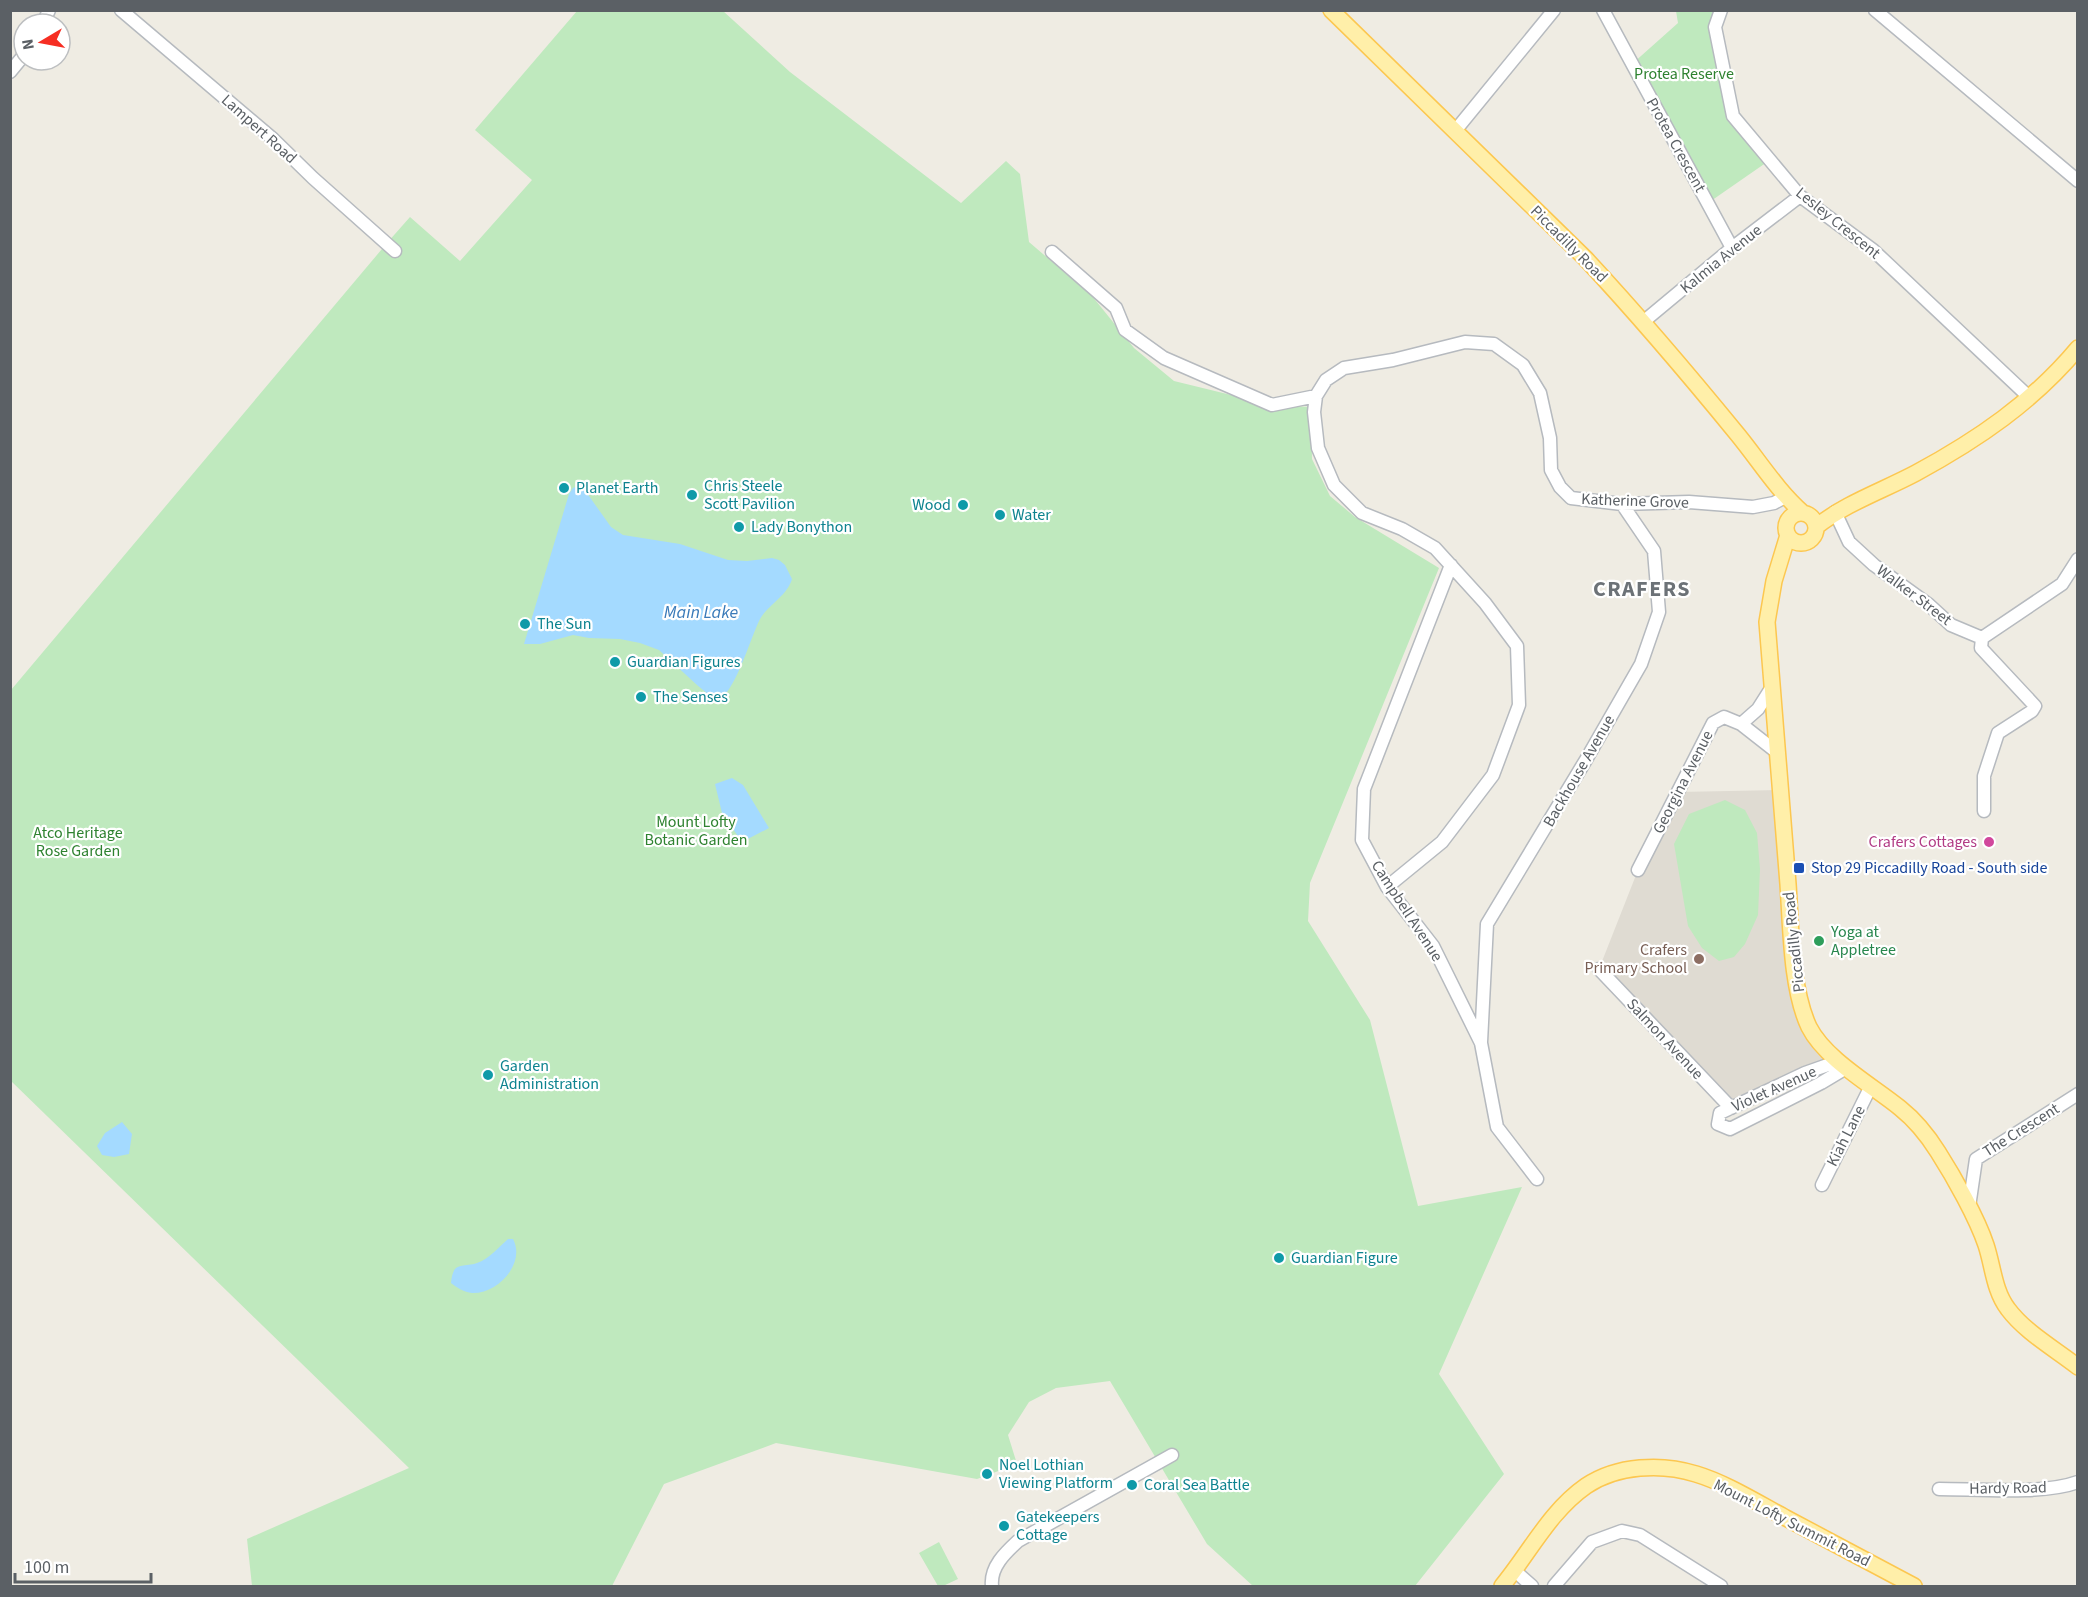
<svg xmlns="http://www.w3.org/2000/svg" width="2088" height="1597" font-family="'Source Sans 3',sans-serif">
<rect width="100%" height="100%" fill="#efece3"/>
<path fill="#dfdbd2" d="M1781,790L1801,1005L1839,1061L1731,1108L1599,969L1638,870L1678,792Z"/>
<path fill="#bfe9be" d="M577,11H723L790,72L961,203L1006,161L1020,174L1029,242L1092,296L1134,348L1174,381L1272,405L1311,407L1312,459L1330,496L1355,517L1439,568L1310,883L1308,921L1370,1020L1418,1206L1522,1187L1439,1374L1504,1474L1415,1586H1253L1207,1544L1110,1381L1056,1388L1029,1402L1008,1435L1017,1464L977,1479L776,1443L664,1484L612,1586H252L247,1539L409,1468L11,1081V690L387,243L410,217L460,261L532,180L475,130Z
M1676,11H1721L1715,27L1733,116L1770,160L1708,203L1632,64L1678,23Z
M1725,800L1745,810L1757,833L1760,869L1758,915L1745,944L1734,957L1719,961L1702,948L1688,926L1674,844L1689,814Z
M939,1542L958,1579L943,1586H938L919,1553Z"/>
<path fill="#a4daff" d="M578,486L584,489L611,527L623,535L680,544L728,560L747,561L772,558L779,560L785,565L792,579C787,596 769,604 760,619C750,639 737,687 720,699L709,695L697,685L659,650L640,643L620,639L589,638L573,635L540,644H524L569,494L573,488Z
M732,778L743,785L769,828L742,842L722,813L715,784Z
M122,1122L132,1134L129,1154L114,1157L102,1155L97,1146L105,1133Z
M508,1239H513C526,1263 498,1294 472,1293C464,1292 457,1288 451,1283C453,1261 461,1268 477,1263C489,1259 499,1247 508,1239Z"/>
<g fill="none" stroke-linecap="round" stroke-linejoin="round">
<g stroke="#b6babf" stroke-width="15">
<path id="minor" d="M121,10L273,139L313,178L395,251
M1603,10L1732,248
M1721,10L1715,27L1733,116L1800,196L1873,250L2030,398
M1875,10L2078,181
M43,24L49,10
M10,72L24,55
M1455,131L1554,10
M1052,252L1116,308L1125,330L1164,358L1272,405L1316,396
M1643,322L1732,248L1800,196
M1835,512L1849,542L1874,565L1928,604L1951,625L1982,638L1981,648L2035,706L2032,711L1998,733L1984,776V811
M1451,565L1364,789L1362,840L1387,887L1433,946L1481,1043L1497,1127L1537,1179
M1982,638L2062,584L2078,559
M1741,724L1758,709L1772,687
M1638,870L1713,723L1724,717L1741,724L1778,753
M1387,887L1442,842L1493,775L1519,705L1517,646L1485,603L1435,548L1402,529L1362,513L1334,485L1318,448L1314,412L1316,396L1326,380L1344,368L1393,360L1465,342L1494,344L1523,365L1540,393L1550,438L1551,470L1560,487L1571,498L1622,504L1689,502L1753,507L1774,503L1785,497
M1599,969L1731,1108
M1481,1042L1487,924L1587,758L1641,664L1659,612L1654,551L1622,504
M1839,1061L1805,1073L1720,1113L1718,1124L1730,1129L1821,1083L1846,1068
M1822,1185L1871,1086
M1969,1207L1976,1159L2078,1094
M1939,1489C1977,1489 2042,1495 2078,1482
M1515,1571L1532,1586
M992,1586C990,1567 1005,1553 1018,1541L1172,1455
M1554,1586L1592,1542L1622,1531L1640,1535L1721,1586"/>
</g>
<g stroke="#fcc750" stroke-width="18">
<path id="major" d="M1331,10L1585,258C1638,315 1689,375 1738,435C1760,462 1777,490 1803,513
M1786 528a15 15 0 1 1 30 0a15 15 0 1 1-30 0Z
M1816,527C1846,503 1882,491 1916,473C1977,440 2033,402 2078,348
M1788,535L1774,581L1767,622C1774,709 1781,797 1788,884C1791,927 1791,989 1809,1027C1825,1059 1873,1086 1900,1108C1915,1120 1928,1136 1938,1152C1954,1177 1977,1218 1986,1245C1993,1266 1994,1291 2008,1309C2025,1332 2055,1349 2078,1367
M1502,1586C1530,1552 1550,1511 1586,1486C1617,1465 1662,1463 1696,1474C1726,1483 1758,1503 1786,1518C1829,1541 1871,1563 1914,1586"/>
</g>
<use href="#minor" stroke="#fff" stroke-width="12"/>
<use href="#major" stroke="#ffefa9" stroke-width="15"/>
</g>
<g fill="#0f9aa8" stroke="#fff" stroke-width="2">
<circle cx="564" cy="488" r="6"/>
<circle cx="692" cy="495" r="6"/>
<circle cx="963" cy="505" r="6"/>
<circle cx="1000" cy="515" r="6"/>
<circle cx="739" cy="527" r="6"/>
<circle cx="525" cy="624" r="6"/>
<circle cx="615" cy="662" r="6"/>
<circle cx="641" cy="697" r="6"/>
<circle cx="488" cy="1075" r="6"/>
<circle cx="1279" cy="1258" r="6"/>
<circle cx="987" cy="1474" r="6"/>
<circle cx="1132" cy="1485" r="6"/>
<circle cx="1004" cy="1526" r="6"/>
</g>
<circle fill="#d1479c" stroke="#fff" stroke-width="2" cx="1989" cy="842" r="6"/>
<rect fill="#1a4fb4" stroke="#fff" stroke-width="2" x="1793" y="862" width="12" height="12" rx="3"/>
<circle fill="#2e9e5b" stroke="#fff" stroke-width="2" cx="1819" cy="941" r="6"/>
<circle fill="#8d6e63" stroke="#fff" stroke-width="2" cx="1699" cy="959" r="6"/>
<g text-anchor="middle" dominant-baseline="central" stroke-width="4.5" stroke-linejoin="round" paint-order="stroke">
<g font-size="16" fill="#2e8230" stroke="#fff">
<text x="1684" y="74">Protea Reserve</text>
<text x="696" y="822">Mount Lofty<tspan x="696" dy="18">Botanic Garden</tspan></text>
<text x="78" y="833">Atco Heritage<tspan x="78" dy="18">Rose Garden</tspan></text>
</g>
<g font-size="16" fill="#5b6065" stroke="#fff">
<text transform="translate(259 129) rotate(42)">Lampert Road</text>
<text transform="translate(1676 145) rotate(61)">Protea Crescent</text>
<text transform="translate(1838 223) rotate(39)">Lesley Crescent</text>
<text transform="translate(1569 244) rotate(45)">Piccadilly Road</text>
<text transform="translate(1721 259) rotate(-39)">Kalmia Avenue</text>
<text transform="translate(1635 501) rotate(2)">Katherine Grove</text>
<text transform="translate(1914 595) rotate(37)">Walker Street</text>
<text transform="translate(1579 771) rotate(-60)">Backhouse Avenue</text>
<text transform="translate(1683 782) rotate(-63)">Georgina Avenue</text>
<text transform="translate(1407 911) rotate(57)">Campbell Avenue</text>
<text transform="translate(1794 942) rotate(-96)">Piccadilly Road</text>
<text transform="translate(1665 1039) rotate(47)">Salmon Avenue</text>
<text transform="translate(1774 1089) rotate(-24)">Violet Avenue</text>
<text transform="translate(2021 1130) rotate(-32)">The Crescent</text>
<text transform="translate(1846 1136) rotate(-63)">Kiah Lane</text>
<text transform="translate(2008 1488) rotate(-1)">Hardy Road</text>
<text transform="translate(1792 1523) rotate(27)">Mount Lofty Summit Road</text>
</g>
<g font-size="16" fill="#0d838f" stroke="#fff" text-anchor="start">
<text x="704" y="486">Chris Steele<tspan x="704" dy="18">Scott Pavilion</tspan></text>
<text x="576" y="488">Planet Earth</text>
<text x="951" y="505" text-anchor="end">Wood</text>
<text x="1012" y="515">Water</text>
<text x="751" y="527">Lady Bonython</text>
<text x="537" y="624">The Sun</text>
<text x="627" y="662">Guardian Figures</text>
<text x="653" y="697">The Senses</text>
<text x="500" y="1066">Garden<tspan x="500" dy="18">Administration</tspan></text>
<text x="1291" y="1258">Guardian Figure</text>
<text x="999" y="1465">Noel Lothian<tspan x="999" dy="18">Viewing Platform</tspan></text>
<text x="1144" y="1485">Coral Sea Battle</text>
<text x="1016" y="1517">Gatekeepers<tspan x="1016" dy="18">Cottage</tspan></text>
</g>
<g font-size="16" fill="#b23c85" stroke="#fff" text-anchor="end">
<text x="1977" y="842">Crafers Cottages</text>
</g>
<g font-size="16" fill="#164399" stroke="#fff" text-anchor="start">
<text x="1811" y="868">Stop 29 Piccadilly Road - South side</text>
</g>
<g font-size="16" fill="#27864d" stroke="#fff" text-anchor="start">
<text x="1831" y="932">Yoga at<tspan x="1831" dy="18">Appletree</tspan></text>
</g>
<g font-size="16" fill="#785e54" stroke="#fff" text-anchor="end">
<text x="1687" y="950">Crafers<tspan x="1687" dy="18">Primary School</tspan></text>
</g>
<g font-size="18" font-style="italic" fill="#397ab9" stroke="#fff">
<text x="701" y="612">Main Lake</text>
</g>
<g font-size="22" font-weight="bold" letter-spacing="1.5" fill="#6c7277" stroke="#fff">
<text x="1642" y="589">CRAFERS</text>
</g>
</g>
<rect width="2088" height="1597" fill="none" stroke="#5b6065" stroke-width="24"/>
<g transform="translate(42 42) rotate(260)"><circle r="28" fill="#ffffff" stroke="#bdbfc1" stroke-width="1.5"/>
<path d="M0-4.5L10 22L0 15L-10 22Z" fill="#f62e23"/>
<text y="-9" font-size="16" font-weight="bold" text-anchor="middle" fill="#5b6065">N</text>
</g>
<path d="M15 1573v9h136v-9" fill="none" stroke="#5b6065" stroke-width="3"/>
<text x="24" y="1573" font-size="18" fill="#5b6065" stroke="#ffffff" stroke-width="4.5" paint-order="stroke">100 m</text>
</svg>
